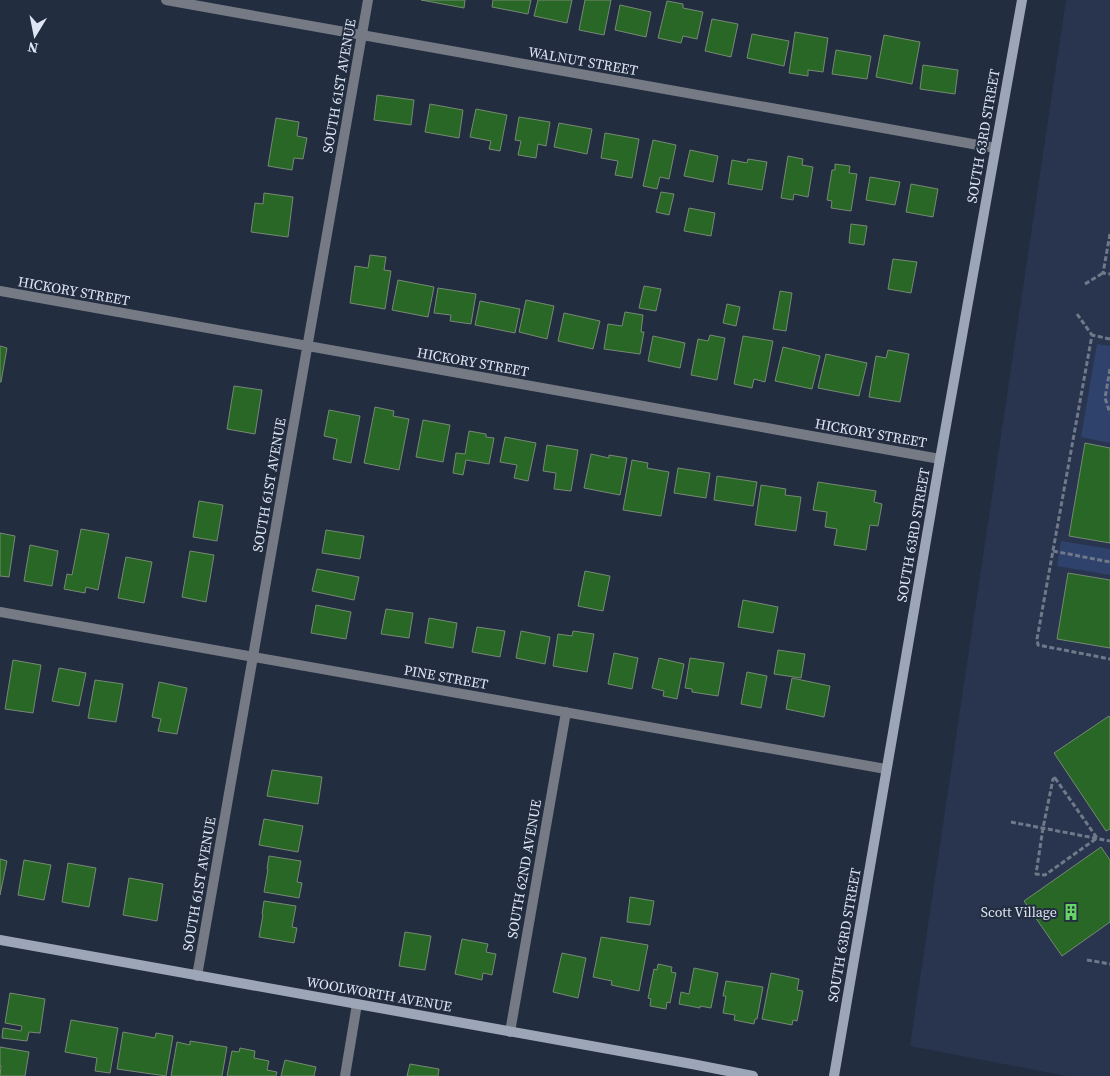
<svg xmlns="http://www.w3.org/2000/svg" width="1110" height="1076" font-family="'Source Serif 4',serif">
<rect width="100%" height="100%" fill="#232d40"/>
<path fill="#29354e" d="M1066,0H1110V1076H1067L910,1046Z"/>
<path fill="#2f426c" d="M1097,344L1110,346V443L1081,437Z
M1061,541L1110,549V575L1057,566Z"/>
<path fill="#296727" stroke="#768974" d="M421,0H465L464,8Z
M493,0H531L528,14L492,7Z
M538,0H572L567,23L534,16Z
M585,0H611L604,35L579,30Z
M667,1L683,4V8L703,12L697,39L683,36L681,43L658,38Z
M620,5L651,12L646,37L615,30Z
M712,19L738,24L731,57L705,51Z
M795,32L828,38L823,72L808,70V76L789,73Z
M752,34L789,41L784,66L747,58Z
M884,35L920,42L912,84L876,77Z
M836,50L871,56L867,79L832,74Z
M923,65L958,70L955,94L920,89Z
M377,95L414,100L411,125L374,120Z
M430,104L463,110L459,138L425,132Z
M476,109L507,115L500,151L489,149L491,141L470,137Z
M519,117L550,122L546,146L538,144L536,158L518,155L521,141L515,140Z
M276,118L299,122L297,136L307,138L303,159L294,158L292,170L268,166Z
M559,123L592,129L587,154L554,147Z
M605,133L639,139L632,178L615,175L618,161L601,158Z
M653,140L676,145L669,179L660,177L657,189L643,186Z
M690,150L718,156L713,182L684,176Z
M788,156L803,159L802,165L813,167L808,197L794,194L793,200L781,198Z
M748,159L767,162L762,190L728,184L732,160L747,163Z
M835,164L850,166L849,173L857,174L851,211L831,208L832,201L827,200L832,170H835Z
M870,177L900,182L895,205L866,200Z
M911,184L938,189L933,217L906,212Z
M661,192L674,194L669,215L656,212Z
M264,193L293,197L288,237L251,232L255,203L263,204Z
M689,208L715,213L711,236L684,231Z
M851,224L867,226L864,245L849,243Z
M370,255L386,257L384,270L391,271L385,309L350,303L355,266L368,268Z
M893,259L917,262L911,293L888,289Z
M398,280L434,287L428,317L392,310Z
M644,286L661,289L656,311L639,308Z
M438,288L476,294L471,324L450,321L451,315L434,313Z
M780,291L792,293L786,331L773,329Z
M526,300L554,306L547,339L519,332Z
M480,301L520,309L515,333L475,325Z
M727,304L740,307L736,326L723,323Z
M625,312L643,315L641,332H644L640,354L604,349L608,324L622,326Z
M564,313L600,321L593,349L558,341Z
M710,335L725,338L717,380L691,375L698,339L708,341Z
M653,336L685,343L680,368L648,361Z
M743,336L773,341L765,382L754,379L752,388L734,384Z
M0,346L7,348L1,382H0Z
M783,347L820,356L812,389L775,381Z
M888,350L909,354L900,402L869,397L876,356L886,358Z
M826,354L867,363L859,396L818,388Z
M234,386L262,390L255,434L227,429Z
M375,407L394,411L393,416L409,419L399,470L364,463Z
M329,410L360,416L351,463L333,459L337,439L324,436Z
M423,420L450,425L443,462L416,457Z
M469,431L486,434V437L494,438L489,464L466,460L463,475L453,473L456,453L465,454Z
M505,437L536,443L528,481L514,478L517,465L500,462Z
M1085,443L1110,448V543L1069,536Z
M547,445L578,450L571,491L554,489L556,473L543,471Z
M591,454L609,458V455L627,458L620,495L584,488Z
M632,460L648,463L647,468L669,472L661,516L623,510Z
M678,468L710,473L706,498L674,493Z
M717,476L757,482L753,506L714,500Z
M818,482L876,491L874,502L882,504L878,526L870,525L866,550L834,545L837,529L825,527L827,512L813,510Z
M761,485L786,489L785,495L801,497L796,531L755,525Z
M199,501L223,505L217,541L193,537Z
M81,529L109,534L98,590L86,587L85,593L64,589L67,574L72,575Z
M326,530L364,536L360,559L322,553Z
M0,533L15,536L9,577L0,576Z
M30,545L58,551L52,586L24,581Z
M190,551L214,555L206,602L182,597Z
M126,557L152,562L144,603L118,598Z
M317,569L359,577L354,600L312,591Z
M585,571L610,576L603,611L578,606Z
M1068,573L1110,580V648L1057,639Z
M743,600L778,607L773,633L738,627Z
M316,605L351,612L346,639L311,633Z
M386,609L413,613L409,638L381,634Z
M429,618L457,623L453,648L425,643Z
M477,627L505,631L500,657L472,652Z
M521,631L550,637L545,664L516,658Z
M573,631L594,634L587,672L553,666L558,634L572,636Z
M778,650L805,654L801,678L774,674Z
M614,653L638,658L632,689L608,684Z
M659,658L684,664L677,699L663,696L664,691L652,688Z
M690,658L724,663L718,696L692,692V689L685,688Z
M13,660L41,665L33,713L5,709Z
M59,668L86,673L79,706L52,701Z
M747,672L767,676L761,708L741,704Z
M792,678L830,686L824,717L786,709Z
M95,680L123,684L116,722L88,718Z
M159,682L187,688L177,734L158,731L161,719L152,717Z
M1109,716L1110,718V829L1106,831L1054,753Z
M272,770L322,777L318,804L267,796Z
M264,819L303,826L298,852L259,845Z
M1101,847L1110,860V922L1062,956L1024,901Z
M269,856L301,861L297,882L302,883L299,898L264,892L268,869H267Z
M0,859L7,861L0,895Z
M24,860L51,865L44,900L18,895Z
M68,863L96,868L89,907L62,902Z
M129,878L163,884L157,921L123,915Z
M630,897L654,901L650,925L627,922Z
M264,901L296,906L292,927L297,928L294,943L259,937L263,915L262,914Z
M405,932L431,936L425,970L399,966Z
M601,937L648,945L639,991L611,985L612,981L593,977Z
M462,939L488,944L486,952L496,954L492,975L483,973L482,980L455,974Z
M562,953L586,958L578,998L553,992Z
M658,964L672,967L671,972L676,973L670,1003L667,1002L666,1009L650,1006L651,999L648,998L654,969L657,970Z
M694,968L718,973L711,1008L700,1006V1008L679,1004L681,992L689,994Z
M771,973L799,979L797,990L803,991L797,1021L793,1020L792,1025L762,1019Z
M726,981L763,987L757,1019H755L754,1024L734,1020L735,1015L723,1013L726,996H723Z
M10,993L45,999L40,1033L29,1032L27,1041L2,1038L3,1028L21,1031L22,1026L5,1023Z
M71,1020L118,1028L110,1073L95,1071L97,1058L65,1052Z
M123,1032L155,1038L156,1033L173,1036L166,1076L117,1069Z
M190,1041L227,1047L222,1076H171L177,1042L190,1045Z
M0,1047L29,1052L25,1076H0L1,1066H0Z
M240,1048L255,1051L254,1058L269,1061L267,1070L277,1072L276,1076H227L232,1051L239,1052Z
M285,1060L316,1067L314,1076H281Z
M410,1064L439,1069L438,1076H407Z"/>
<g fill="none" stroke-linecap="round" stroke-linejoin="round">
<path stroke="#707989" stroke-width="3" stroke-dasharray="5 2.5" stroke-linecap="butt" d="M1110,234L1103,273L1110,274
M1085,284L1103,273
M1077,314L1092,335
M1110,339L1092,335L1037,639L1038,645L1110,659
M1110,369L1105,398L1110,413
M1053,551L1110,562
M1055,778L1097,838L1045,875L1036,874L1043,828L1053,779Z
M1011,822L1110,841
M1087,960L1110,964"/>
<path stroke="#757a84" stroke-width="10" d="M166,0L995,148
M0,291L940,459
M0,612L886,769
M197,976L368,0
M510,1032L566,712
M345,1076L357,1004"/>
<path stroke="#9da6b6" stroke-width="10" d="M0,940L692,1064L753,1076
M834,1076L940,459L1022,0"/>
</g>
<defs>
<g id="building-bare" transform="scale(1.35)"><path d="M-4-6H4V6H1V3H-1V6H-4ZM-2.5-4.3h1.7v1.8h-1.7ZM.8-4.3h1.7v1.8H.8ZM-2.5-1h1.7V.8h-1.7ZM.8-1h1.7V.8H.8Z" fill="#68d465" stroke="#232d40" stroke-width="2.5" paint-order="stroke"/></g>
</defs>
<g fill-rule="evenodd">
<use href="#building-bare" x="1071" y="912"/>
</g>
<g text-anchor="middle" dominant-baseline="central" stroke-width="4" stroke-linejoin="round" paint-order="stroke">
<g font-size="14" fill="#dfe6f3" stroke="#232d40">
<text transform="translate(583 61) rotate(10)">WALNUT STREET</text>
<text transform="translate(339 86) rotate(-80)">SOUTH 61ST AVENUE</text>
<text transform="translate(983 136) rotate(-80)">SOUTH 63RD STREET</text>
<text transform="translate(74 291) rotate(10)">HICKORY STREET</text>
<text transform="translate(473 362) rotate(10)">HICKORY STREET</text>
<text transform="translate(871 433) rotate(10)">HICKORY STREET</text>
<text transform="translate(269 485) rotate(-80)">SOUTH 61ST AVENUE</text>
<text transform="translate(913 535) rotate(-80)">SOUTH 63RD STREET</text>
<text transform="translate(446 677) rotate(10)">PINE STREET</text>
<text transform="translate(524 869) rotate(-80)">SOUTH 62ND AVENUE</text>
<text transform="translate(199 884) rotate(-80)">SOUTH 61ST AVENUE</text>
<text transform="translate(844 935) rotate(-80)">SOUTH 63RD STREET</text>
<text transform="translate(379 994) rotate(10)">WOOLWORTH AVENUE</text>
</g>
<g font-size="14" fill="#dfe6f3" stroke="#232d40" text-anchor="end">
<text x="1057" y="912">Scott Village</text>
</g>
</g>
<g transform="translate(35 35) rotate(190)" stroke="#232d40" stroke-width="4" paint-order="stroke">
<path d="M0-4L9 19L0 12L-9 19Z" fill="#dfe6f3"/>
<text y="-8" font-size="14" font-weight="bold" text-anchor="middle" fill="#dfe6f3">N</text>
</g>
</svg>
